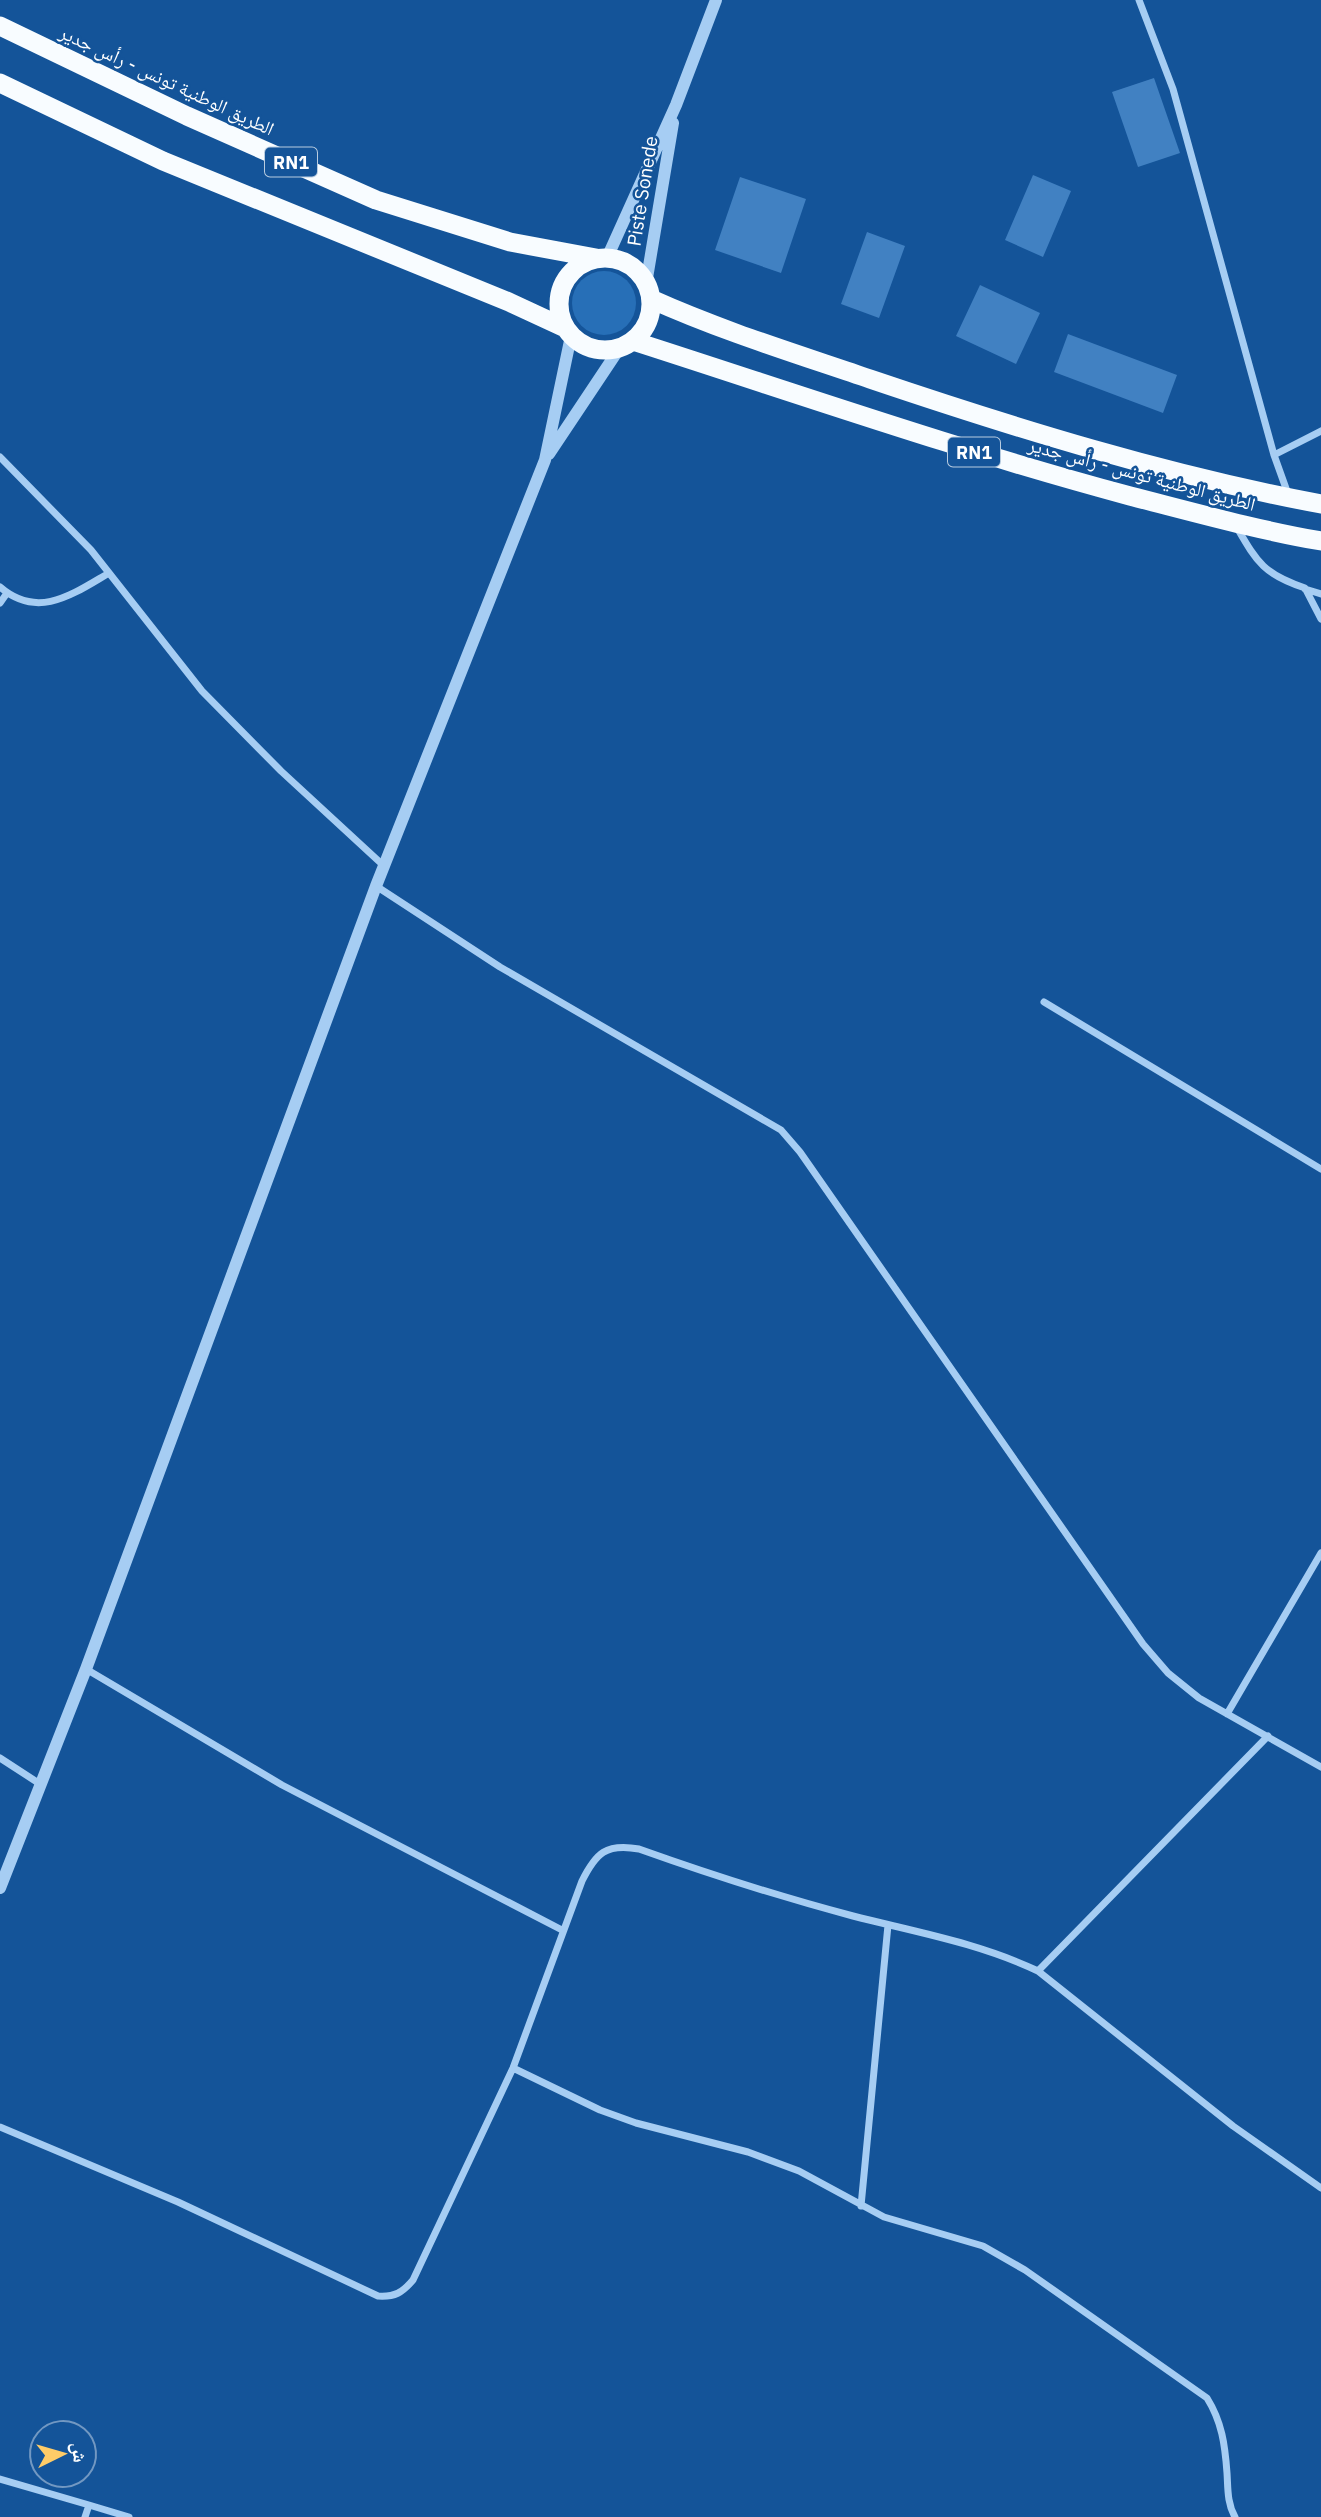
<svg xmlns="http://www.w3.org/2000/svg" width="1321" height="2517" font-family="'IBM Plex Sans','Noto Naskh Arabic',sans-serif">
<rect width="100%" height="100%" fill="#145499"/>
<path fill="#276fb7" d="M572 303a32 32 0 1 1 64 0a32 32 0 1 1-64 0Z"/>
<path fill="#4181c2" d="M1154,78L1180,153L1138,167L1112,92Z
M1033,175L1071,191L1043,257L1005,240Z
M740,177L806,199L781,273L715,250Z
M867,232L905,246L879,318L841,304Z
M980,285L1040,313L1016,364L956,336Z
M1068,334L1177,375L1163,413L1054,372Z"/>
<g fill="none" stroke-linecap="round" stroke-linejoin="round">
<path stroke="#a6cdf3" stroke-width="7" d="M1139,0L1173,89L1274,455L1288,494
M1274,455L1321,431
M0,457L91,550L202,691L281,771L384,866
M1236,526C1257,562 1263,574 1305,588L1321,619
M0,587C38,620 73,594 109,573
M1305,589L1321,594
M0,603L7,593
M376,886L500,967L781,1130L800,1152L1143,1644L1168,1673L1199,1698L1321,1767
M1044,1002L1321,1169
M86,1669L282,1785L562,1930
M1227,1714L1321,1553
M0,1758L40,1784
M1038,1971L1233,2126L1321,2188
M513,2068L600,2110L636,2123L748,2152L799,2171L884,2217L983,2246L1025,2270L1207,2398C1222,2422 1225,2445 1227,2473C1228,2488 1227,2503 1235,2517
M0,2127L178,2202L378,2296C395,2297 402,2293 413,2280L513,2068L582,1881C596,1853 606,1843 639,1849C709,1874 781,1897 853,1916C916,1932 979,1943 1038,1971L1268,1736
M861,2206L888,1925
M0,2479L89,2505L85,2517
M89,2505L129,2517"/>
<path stroke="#a6cdf3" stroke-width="12" d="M607,258L676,105L716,0
M646,284L673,123
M549,454L619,349
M0,1888L86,1669L376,886L545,460L571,336"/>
<path stroke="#f8fcff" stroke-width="19" d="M0,26L187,116L376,200L510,242L596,258
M0,83L163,161L509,302L565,328
M559 304a46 46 0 1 1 92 0a46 46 0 1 1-92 0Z
M651,299C722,331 797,354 870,379C1018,429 1167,475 1321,504
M633,341C798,394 962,451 1130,496C1193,512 1257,530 1321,541"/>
</g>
<g text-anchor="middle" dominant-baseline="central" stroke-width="5" stroke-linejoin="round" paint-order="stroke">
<g fill="#145499" stroke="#b8cce0" stroke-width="2">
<rect x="265" y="147.5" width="52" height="29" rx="5"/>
<rect x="948" y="437.5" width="52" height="29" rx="5"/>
</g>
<g font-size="18" font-weight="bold" fill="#fff">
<text x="291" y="162">RN1</text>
<text x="974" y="452">RN1</text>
</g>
<g font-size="19" fill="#fff" stroke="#145499">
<text transform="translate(167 80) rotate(25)">الطريق الوطنية تونس - رأس جدير</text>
<text transform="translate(642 191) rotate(-81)">Piste Sonede</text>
<text transform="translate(1142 474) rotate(15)">الطريق الوطنية تونس - رأس جدير</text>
</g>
</g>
<g transform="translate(63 2454) rotate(85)"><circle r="33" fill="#145499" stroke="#7298c2" stroke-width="2"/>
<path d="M0-5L12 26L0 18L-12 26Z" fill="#ffcc68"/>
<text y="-10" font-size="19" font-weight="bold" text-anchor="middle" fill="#ffffff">ش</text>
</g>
</svg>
